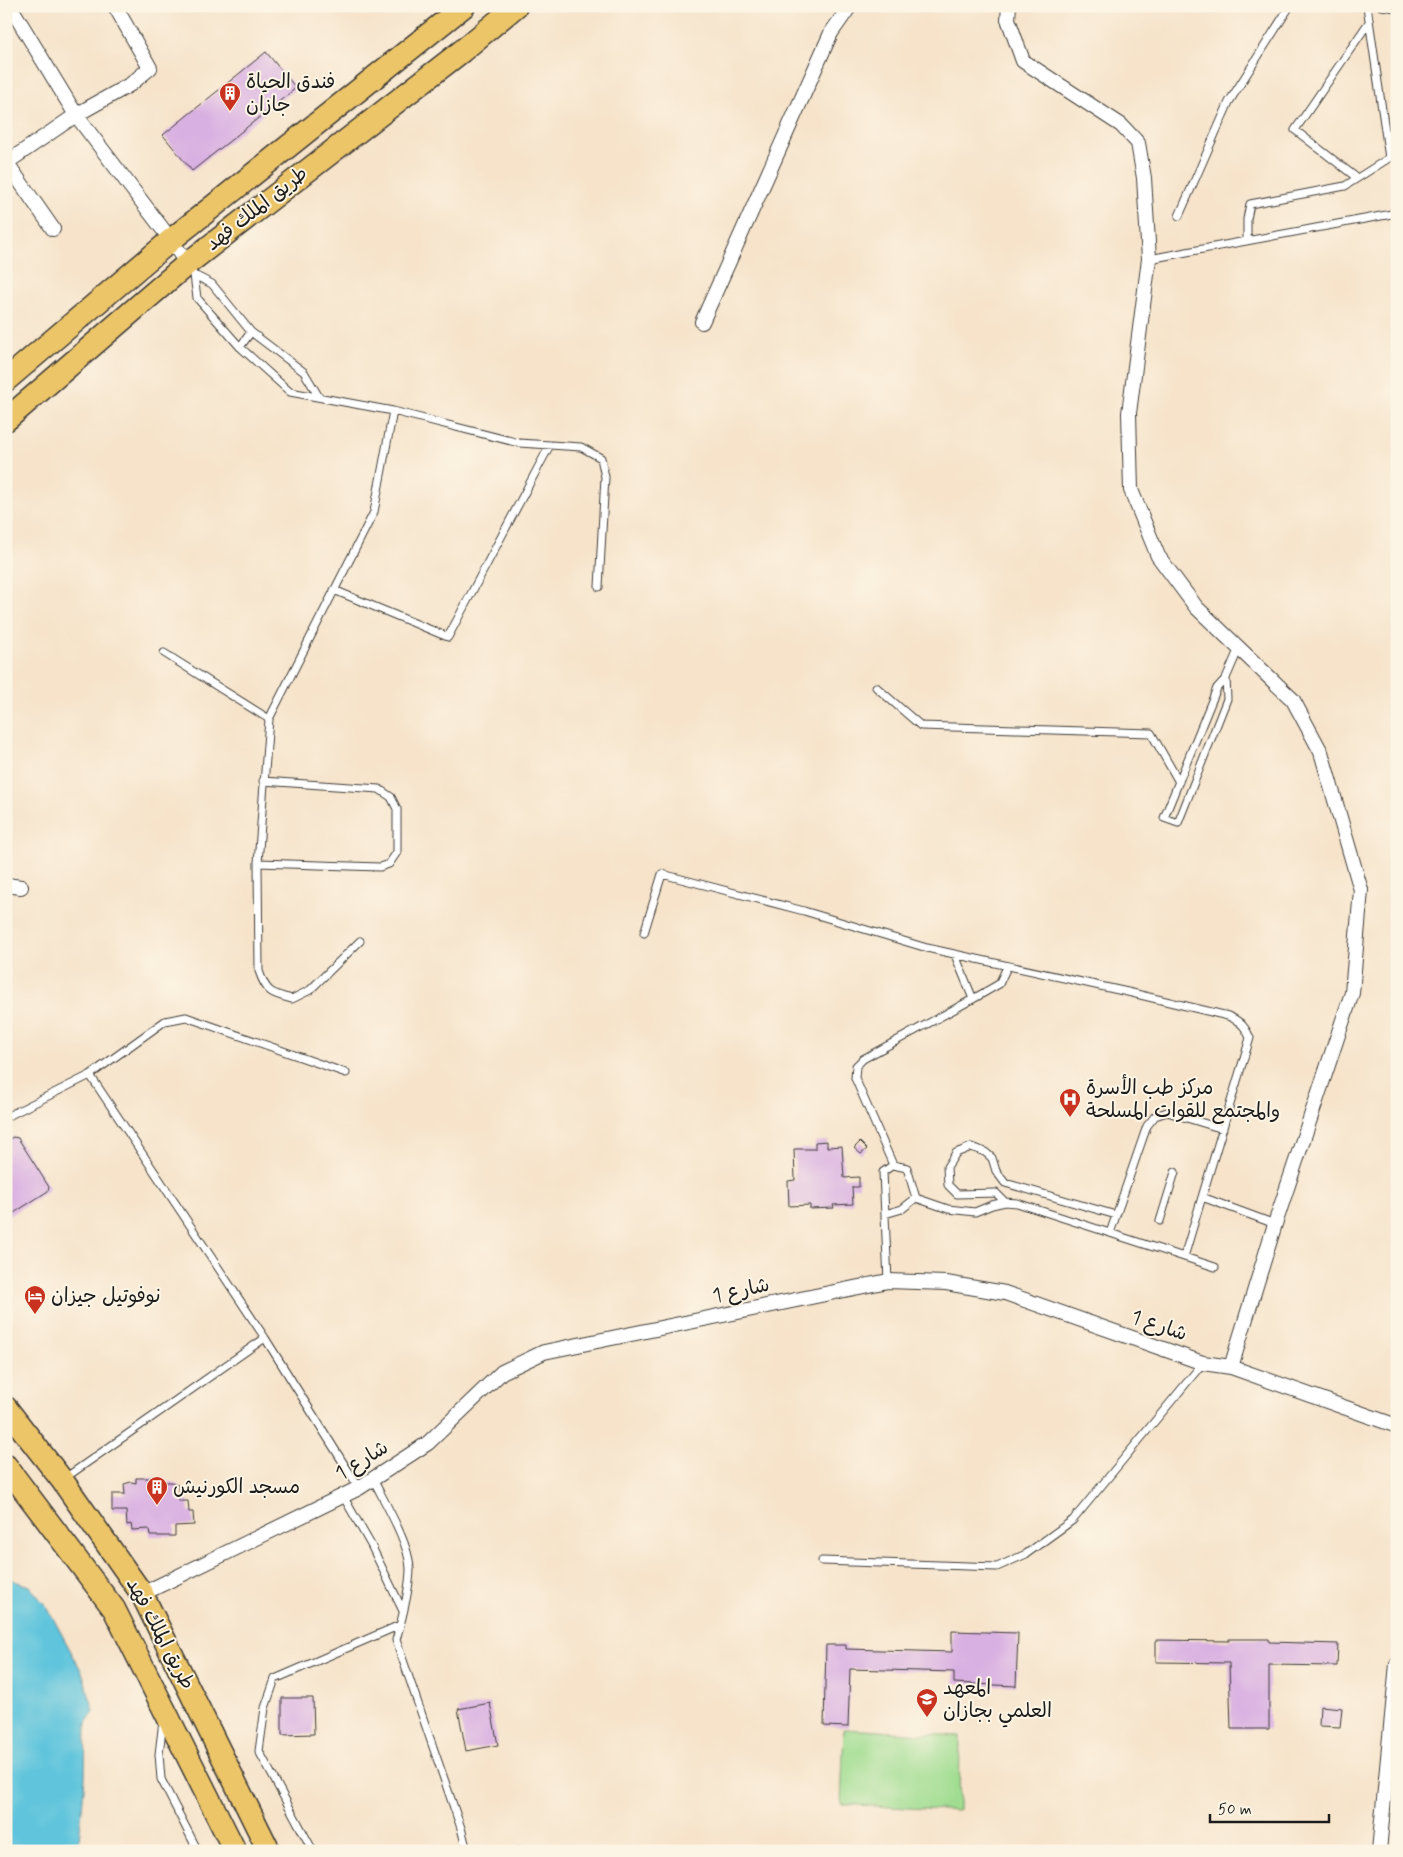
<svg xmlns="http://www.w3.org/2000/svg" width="1403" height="1857" font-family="Mynerve,'Playpen Sans Arabic',sans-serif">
<rect width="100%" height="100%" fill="#fcf5e5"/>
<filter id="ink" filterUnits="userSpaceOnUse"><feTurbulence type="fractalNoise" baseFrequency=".02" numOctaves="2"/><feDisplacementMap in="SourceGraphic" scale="10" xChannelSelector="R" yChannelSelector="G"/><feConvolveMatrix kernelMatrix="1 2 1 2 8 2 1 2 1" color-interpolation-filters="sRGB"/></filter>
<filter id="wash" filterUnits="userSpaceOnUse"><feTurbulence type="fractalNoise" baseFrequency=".0096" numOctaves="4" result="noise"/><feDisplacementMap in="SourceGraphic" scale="20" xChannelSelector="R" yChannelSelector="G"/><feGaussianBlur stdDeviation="1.12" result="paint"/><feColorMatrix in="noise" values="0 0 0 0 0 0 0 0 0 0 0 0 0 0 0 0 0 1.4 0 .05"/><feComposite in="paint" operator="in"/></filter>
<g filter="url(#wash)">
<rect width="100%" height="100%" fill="#f6e3ca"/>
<path fill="#a0dd91" stroke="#5e7c56" d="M844,1729L960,1736L959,1811L841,1804Z"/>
<path fill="#5fc4dc" stroke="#3e707c" d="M6,1573L12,1580L29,1586L47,1607L82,1672L94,1711L86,1723L85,1778L78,1851H6Z"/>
<g id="blocks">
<path fill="#d9b0e2" d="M266,52L296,88L192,171L163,135Z
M13,1137L18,1138L49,1187L48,1191L6,1218V1141Z
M827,1141V1147L842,1146L844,1178L859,1177V1187H852L853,1204L833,1205L834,1208L810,1209V1205L789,1206L788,1181L795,1180L794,1149H815V1142Z
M860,1142L867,1149L861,1154L854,1148Z
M136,1478H159V1482H172L178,1485L179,1501H188L189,1512H193L194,1525L175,1526V1536H150L149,1529L132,1530L131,1524L127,1525L126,1511H112V1494H125L124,1484L131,1482L136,1483Z
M952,1631L1018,1633L1016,1686L954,1683V1672L850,1669L848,1727L824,1726L826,1645H846V1649L952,1652Z
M1229,1639H1269V1642L1338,1644L1337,1666L1269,1665V1729H1231L1229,1663L1156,1662V1640L1229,1641Z
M282,1698H313L314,1734L282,1735Z
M490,1703L498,1745L466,1751L458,1709Z
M1320,1706L1342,1708L1340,1727L1319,1726Z
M523,1846L524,1851H503V1850Z"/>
</g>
</g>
<g filter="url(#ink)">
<use href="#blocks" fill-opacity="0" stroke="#3d3a36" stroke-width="1"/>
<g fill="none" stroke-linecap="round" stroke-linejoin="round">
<g stroke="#3d3a36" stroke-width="9">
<path id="lane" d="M1381,6L1397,8
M1357,178L1295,130L1369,22
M1179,216L1229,102L1290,6
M1247,241V219L1250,204L1345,186L1389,158L1367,6
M1149,259L1397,213
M189,267L194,275L197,298L240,347L290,392L393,411L519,443L581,447L601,458L605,477L599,587
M194,275L212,284L251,332L304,372L319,397
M240,347L251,332
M334,590L448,637L550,445
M164,653L269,719L374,512L393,411
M1226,678L1217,688L1164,818L1178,823L1227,699L1226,678L1239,648
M876,687L921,726L1151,733L1179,782
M269,719L258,863L259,971C266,992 271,994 292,999L310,990L360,941
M258,863L380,867L389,864L397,852V809L391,797L379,789L263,781
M644,933L662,874L804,911L927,948L1132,993L1228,1016C1240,1021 1245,1026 1250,1038L1202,1197
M973,999L999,984L1007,967
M90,1075L265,1338L359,1488
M6,1117L90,1075L165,1021L186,1017L346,1073
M893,1165L855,1078L856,1066L863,1059L973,999L955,955
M1005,1202L996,1193L957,1194L948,1185L947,1167L956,1153L971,1147L985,1152L992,1158L996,1171L1005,1183L1116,1215
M885,1214L902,1209L916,1198L948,1209L975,1212L992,1205L1005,1202L1017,1203L1215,1267
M1160,1221L1175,1172
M1110,1233L1147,1126L1155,1116L1167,1112L1223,1129
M1184,1257L1202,1197L1275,1224
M888,1281L883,1172L893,1165L907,1168L916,1198
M65,1478L265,1338
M373,1479C385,1503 409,1543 410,1568C410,1589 402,1619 396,1640L461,1828L467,1851
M343,1496L371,1545L403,1611
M822,1561L997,1567L1026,1554L1073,1520L1203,1363
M163,1721L159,1754L161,1779L198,1851
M313,1851L259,1751L265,1708L275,1679L400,1625"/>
</g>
<g stroke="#3d3a36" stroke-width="16">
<path id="street" d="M10,6L76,115L171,240L187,264
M1009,6L1008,19L1023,61L1121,125L1138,143L1144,178L1149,259L1129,413L1131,490L1158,556L1196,607L1293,700L1321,752L1361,890L1352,993L1275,1224L1231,1367
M6,163L76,115L131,84L150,68L115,6
M7,163L53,229
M702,322L831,33L850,6
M6,885L21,887
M142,1594L359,1488L428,1443L502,1372L544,1352L888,1281L946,1283L1005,1293L1203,1363L1231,1367L1397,1426
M1379,1851L1397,1664"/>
</g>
<g stroke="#3d3a36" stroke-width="25">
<path id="primary" d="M6,380L171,240L464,6
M6,420L187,264L462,51L516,6
M6,1408L62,1480L142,1594L269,1851
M6,1466L114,1609L235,1851"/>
</g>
<use href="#lane" stroke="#fff" stroke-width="7"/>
<use href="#street" stroke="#fff" stroke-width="14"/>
<use href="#primary" stroke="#edc569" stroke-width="22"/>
</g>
</g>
<defs>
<g id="building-pin" transform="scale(1.125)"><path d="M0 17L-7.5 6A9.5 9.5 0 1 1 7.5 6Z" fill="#c8321e" stroke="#fcf5e5"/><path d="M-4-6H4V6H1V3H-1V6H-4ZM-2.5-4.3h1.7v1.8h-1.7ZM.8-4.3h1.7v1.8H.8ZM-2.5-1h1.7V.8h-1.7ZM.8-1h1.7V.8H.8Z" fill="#fff"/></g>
<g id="hospital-pin" transform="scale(1.125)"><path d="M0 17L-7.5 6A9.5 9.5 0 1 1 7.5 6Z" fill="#c8321e" stroke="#fcf5e5"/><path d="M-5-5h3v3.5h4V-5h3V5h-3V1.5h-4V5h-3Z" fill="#fff"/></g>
<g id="hotel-pin" transform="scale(1.125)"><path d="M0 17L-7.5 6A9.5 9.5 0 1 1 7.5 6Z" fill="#c8321e" stroke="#fcf5e5"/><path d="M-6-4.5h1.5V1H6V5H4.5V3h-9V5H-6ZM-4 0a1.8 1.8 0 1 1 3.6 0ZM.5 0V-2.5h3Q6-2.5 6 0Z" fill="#fff"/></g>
<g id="university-pin" transform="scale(1.125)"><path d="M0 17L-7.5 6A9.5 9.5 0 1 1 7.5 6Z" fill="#c8321e" stroke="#fcf5e5"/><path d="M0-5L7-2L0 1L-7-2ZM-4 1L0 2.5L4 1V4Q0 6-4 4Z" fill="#fff"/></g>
</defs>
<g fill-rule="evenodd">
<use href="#building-pin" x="230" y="93"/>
<use href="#hospital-pin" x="1070" y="1099"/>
<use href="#hotel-pin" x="35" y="1296"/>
<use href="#building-pin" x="157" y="1487"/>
<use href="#university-pin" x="927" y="1699"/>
</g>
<g text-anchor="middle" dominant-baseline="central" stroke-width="4" stroke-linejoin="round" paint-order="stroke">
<g font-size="20" fill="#1c1c1c" stroke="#fcf5e5" text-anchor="start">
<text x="246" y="82">فندق الحياة<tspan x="246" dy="23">جازان</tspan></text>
<text x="1086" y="1088">مركز طب الأسرة<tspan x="1086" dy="23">والمجتمع للقوات المسلحة</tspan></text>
<text x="51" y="1296">نوفوتيل جيزان</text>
<text x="173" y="1487">مسجد الكورنيش</text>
<text x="943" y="1688">المعهد<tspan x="943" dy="23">العلمي بجازان</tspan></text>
</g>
<g font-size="20" fill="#1c1c1c" stroke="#fcf5e5">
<text transform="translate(257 209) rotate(-38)">طريق الملك فهد</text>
<text transform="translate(741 1291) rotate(-12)">شارع 1</text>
<text transform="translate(1159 1326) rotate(19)">شارع 1</text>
<text transform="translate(362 1461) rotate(-31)">شارع 1</text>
<text transform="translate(160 1634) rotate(62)">طريق الملك فهد</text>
</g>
</g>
<rect width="1403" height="1857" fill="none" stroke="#fcf5e5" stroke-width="25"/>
<path d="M1210 1814v8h119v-8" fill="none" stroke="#1c1c1c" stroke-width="2.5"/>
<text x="1218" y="1814" font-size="15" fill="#1c1c1c" stroke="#fcf5e5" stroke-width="4" paint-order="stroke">50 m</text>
</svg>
